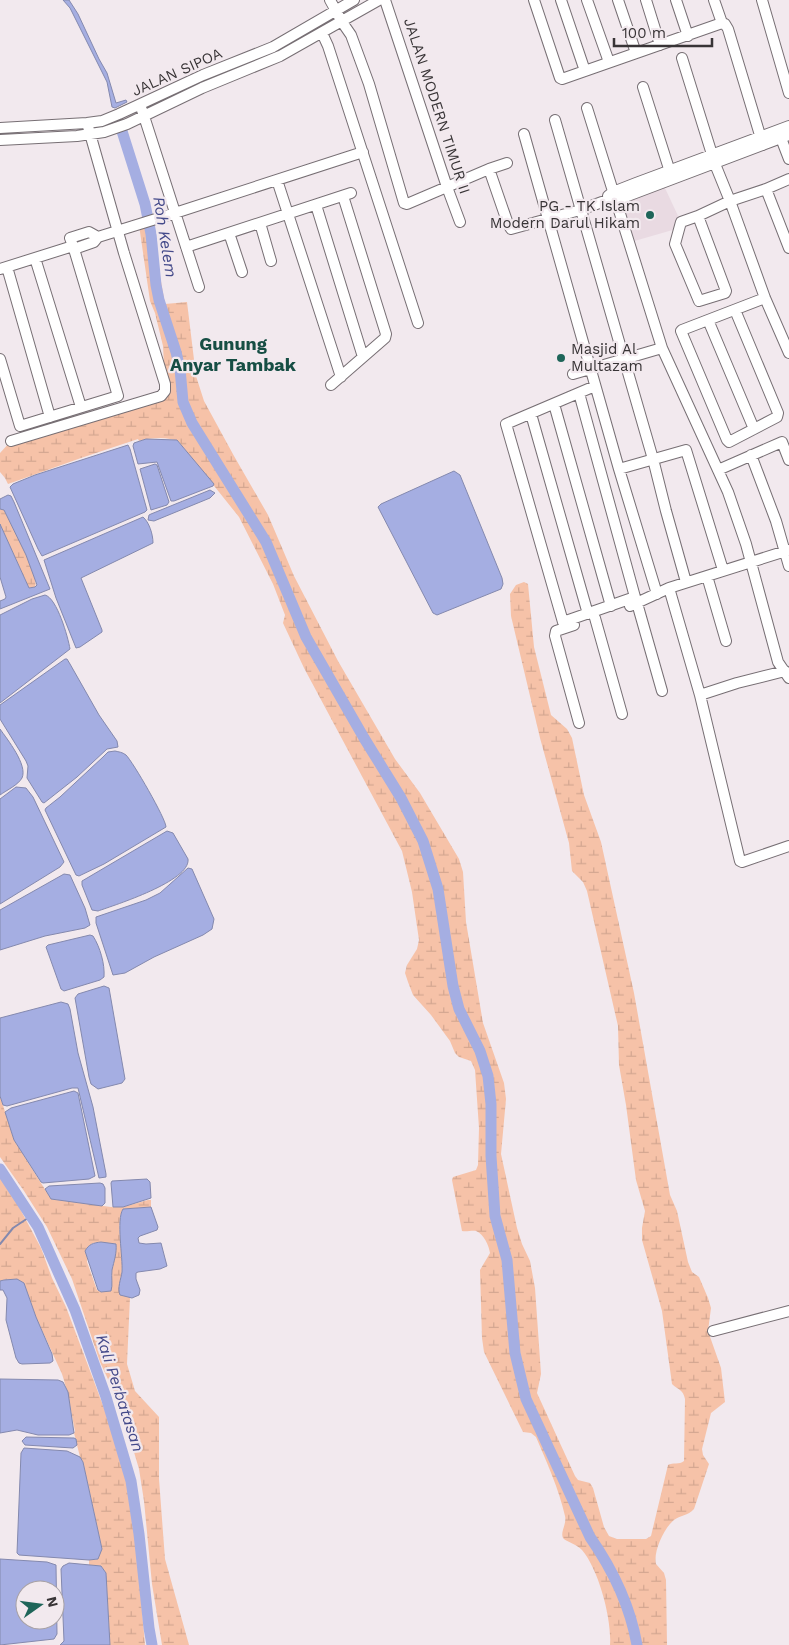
<svg xmlns="http://www.w3.org/2000/svg" width="789" height="1645" font-family="'Work Sans',sans-serif">
<defs>
<pattern id="wetland-marsh" width="20" height="14" patternUnits="userSpaceOnUse" patternTransform="scale(1.25)"><rect width="20" height="14" fill="#f6c2a8"/><path d="M1 5h8M5 5V1M11 12h8M15 12V8" fill="none" stroke="#d4a791"/></pattern>
</defs>
<rect width="100%" height="100%" fill="#f2e9ee"/>
<path fill="#e9dae2" d="M664,186L679,218L676,229L631,242L621,211L629,200Z"/>
<path fill="url(#wetland-marsh)" fill-rule="evenodd" d="M154,220L159,270L165,304L187,302L196,376L204,401L234,456L268,515L294,576L338,661L395,759L420,793L459,859L463,872L466,922L483,1023L504,1083L506,1099L501,1154L517,1228L522,1244L530,1261L535,1288L541,1374L537,1393L575,1476L578,1480L590,1483L593,1488L604,1527L609,1536L617,1539H646L651,1536L668,1465C673,1462 679,1465 684,1461L685,1399C683,1389 678,1390 672,1384L662,1311L642,1240V1228L645,1211L636,1180L626,1105L619,1065L618,1026L587,891L583,882L572,871L569,843L540,738L511,616L510,594L516,585L524,582L528,584L534,647L551,715L567,729L572,738L584,795L601,842L634,993L670,1195L677,1211L688,1262L692,1272L699,1277L708,1298L711,1308L708,1331L721,1368L725,1402L711,1413L702,1449L703,1455L709,1464L694,1509C688,1516 680,1515 674,1520C664,1528 653,1552 656,1564L664,1573L666,1580L667,1645H610C612,1620 599,1570 582,1550C578,1545 565,1541 563,1538C560,1532 567,1524 565,1516C559,1489 547,1463 536,1437L531,1433L523,1432L484,1352L482,1338L480,1270L490,1253C489,1246 484,1234 476,1231C472,1230 467,1232 462,1231L452,1180L453,1177L476,1170L478,1165L479,1128L475,1070L471,1061L459,1057L455,1053L450,1041L431,1015L413,995L408,982L405,973L407,965L417,949L419,940L412,892L402,851L304,668L283,623L285,615L273,584L239,517L179,442C168,436 150,438 139,441L138,439L81,458L8,484L5,478L0,472V453L11,441L161,396L165,384L163,346L155,313L150,301L139,225Z
M0,509L4,510C10,523 40,576 35,587L29,588L0,524Z
M0,1096L14,1140L51,1199L111,1207H123L148,1200H151V1207L123,1209C116,1220 122,1250 122,1263C122,1274 121,1284 120,1295L130,1297L127,1364L135,1391L159,1417V1479L165,1559L189,1645H162L152,1584L144,1501L139,1469L120,1405L100,1362L72,1279L47,1227L24,1191L0,1157ZM101,1242L115,1257L112,1268V1287L101,1292L97,1290L87,1262L88,1247L93,1243Z
M0,1174L12,1194L41,1248L52,1278L66,1307L107,1416L126,1477L135,1531L145,1645H110L106,1573L101,1566L89,1565V1560H96L102,1549L83,1462L80,1457L74,1433L75,1431C71,1411 68,1392 62,1374L36,1317L24,1283L17,1279L4,1280L0,1281Z"/>
<path fill="#a5aee2" stroke="#8489ae" fill-rule="evenodd" d="M63,0H69L78,14L99,59L107,73L116,103L126,100L127,102L115,108L112,107L107,82L70,8Z
M146,439L177,440L214,484L213,486L174,501H171L157,462L138,464L133,446L134,443Z
M128,445L130,449L147,510L145,512L42,556L38,549L10,487L13,484L35,475Z
M155,464L157,465L169,502L167,505L151,510L140,469Z
M454,471L460,475L502,578L503,584L501,589L437,615L433,613L378,507L381,504Z
M210,490L215,493L210,498L154,521L148,520L149,515L151,514Z
M8,495L11,496L14,502L50,589L0,609V601L5,599L6,597L0,577V524L29,588L35,587L37,585L26,555L4,510L0,509V499Z
M143,517C149,522 153,534 153,543L81,578L102,630V632L80,647L76,648L56,598L44,560Z
M45,595C57,598 68,637 70,649L0,703V615L32,599Z
M65,659H67L70,664L99,715L117,741L118,747L107,749L77,777L44,803L42,802L27,778L28,766L26,761L0,719V705Z
M0,729C7,739 28,765 22,778C18,785 7,790 0,795Z
M115,751C119,752 122,752 126,755C133,762 166,819 166,827L104,864L79,876L76,875L45,810L46,808L60,797L103,757L108,752Z
M16,787L26,788L33,797L64,862L60,867L0,904V799Z
M167,831L173,833L188,859C191,881 115,905 98,911L92,910L82,885V881Z
M188,868L192,869L214,919L212,929L203,935L154,957L125,973L113,975L96,923V917L146,900L160,893Z
M64,874L70,875L85,908L90,925L85,928L45,936L0,950V910Z
M90,935L93,936C100,947 105,964 104,977L100,980L64,991L61,989L46,947L48,945Z
M104,986L109,988L125,1079L122,1083L98,1089L91,1084L89,1077L75,998L78,994Z
M61,1002L68,1004L70,1009L78,1053L93,1107L106,1174V1177L99,1178L78,1088H72L7,1106L3,1105L0,1096V1018Z
M74,1091L78,1093L79,1098L95,1176L89,1179L43,1183L41,1182L14,1140L5,1112L11,1108Z
M147,1179L150,1182L151,1198L123,1207H113L111,1183L112,1181Z
M100,1183L103,1184L105,1188V1203L102,1206L51,1199L45,1189L49,1186Z
M151,1207L158,1227L157,1230L140,1236L138,1238L139,1243L146,1244L161,1243L167,1266L160,1269L138,1272L136,1273V1279L140,1290L139,1295L132,1298L120,1295C117,1288 121,1279 122,1272C123,1257 116,1220 123,1209Z
M101,1242L116,1244C117,1253 114,1261 112,1270C111,1277 113,1285 111,1291L101,1292L98,1290L85,1251C89,1244 93,1243 101,1242Z
M17,1279L24,1283L36,1317L52,1354L53,1361L50,1363L22,1364L19,1363L16,1358L6,1320L7,1298L3,1290H0V1281L4,1280Z
M0,1379L58,1380L63,1382L68,1392L74,1433L69,1435H38L17,1430L0,1433Z
M26,1437L74,1438L76,1439L77,1445L73,1448L25,1445L22,1441Z
M24,1448L67,1451L80,1457L83,1462L102,1549L98,1559L89,1560L19,1555L17,1553L21,1453Z
M0,1559L47,1562L56,1565L57,1634L54,1639L0,1645ZM25,1590H55V1620H25Z
M69,1563L101,1566L106,1573L110,1645H60L64,1641L61,1569L63,1566Z"/>
<g fill="none" stroke-linecap="round" stroke-linejoin="round">
<path stroke="#8489ae" stroke-width="2" d="M0,1244L13,1228L31,1216"/>
<path stroke="#a5aee2" stroke-width="11" d="M121,128L145,204L151,234L156,285L159,300L176,352L180,369L183,402L192,423L266,542L306,637L364,738L401,798L423,841L438,889L453,986L459,1009L480,1051L488,1076L491,1104V1156L495,1216L507,1260L515,1353L526,1399L590,1537C613,1570 630,1605 637,1645
M0,1169L38,1227L75,1310L106,1397L131,1481L139,1534L149,1628L152,1645"/>
<g stroke="#776f74" stroke-width="12">
<path id="minor" d="M330,0L342,22L351,35L369,84L404,203L407,204L489,169L507,163
M385,0L447,187L460,222
M534,0L560,78L562,79L722,23L725,24L728,29L763,145
M561,0L585,71
M587,0L609,62
M618,0L636,53
M646,0L660,45
M676,0L688,36
M714,0L722,23
M762,0L789,93
M322,33L328,46L418,323
M682,58L715,164L730,201L765,298L789,353
M643,87L671,175
M587,108L662,348L728,492L746,544L778,662L789,678
M142,110L199,287
M555,120L653,459L666,511L686,582
M0,128L87,123L102,121L119,114L203,75L273,47L354,0
M779,133L789,159
M524,134L619,469L657,594
M0,140L77,136L104,132L127,124L202,88L280,56L379,0
M489,169L508,224L511,229L580,210L602,202L617,200L789,135
M277,180L341,377
M766,189L789,248
M608,196L613,192L636,183L789,126
M316,205L363,357
M698,216L726,291L725,293L699,301L675,244L681,222L698,216L730,201L766,189L789,179
M260,223L271,261
M229,233L242,272
M73,246L70,238L89,232L98,237
M186,247L351,193
M35,258L81,407
M7,267L50,417
M0,269L73,246L74,249L94,242L98,237L175,213L363,152
M735,310L778,413L777,417L729,442L727,440L681,331L682,330L765,298
M708,320L754,429
M0,359L20,426L118,396L74,249
M573,374L662,348
M331,385L385,338L386,334L343,196
M579,393L635,597L563,622L506,424L595,386
M554,404L611,606
M531,414L588,614
M11,441L161,396L165,391V384L124,253L87,123
M751,455L776,521L789,566
M619,469L686,450L723,570
M718,470L782,442L789,460
M707,576L726,641
M669,588L700,695L740,861L742,862L789,846
M637,603L662,691
M630,606L669,588L789,550
M595,618L622,714
M574,625L556,631L555,636L579,723
M700,695L737,683L785,671
M713,1331L789,1311"/>
</g>
<use href="#minor" stroke="#fff" stroke-width="10"/>
</g>
<g fill="#1e6559" stroke="#f2e9ee" stroke-width="2">
<circle cx="650" cy="215" r="5"/>
<circle cx="561" cy="358" r="5"/>
</g>
<g text-anchor="middle" dominant-baseline="central" stroke-width="4.5" stroke-linejoin="round" paint-order="stroke">
<g font-size="15" fill="#383436" stroke="#f2e9ee">
<text transform="translate(177 72) rotate(-24)">JALAN SIPOA</text>
<text transform="translate(437 106) rotate(72)">JALAN MODERN TIMUR II</text>
</g>
<g font-size="15" fill="#383436" stroke="#f2e9ee" text-anchor="end">
<text x="640" y="206">PG - TK Islam<tspan x="640" dy="17">Modern Darul Hikam</tspan></text>
<text x="571" y="349" text-anchor="start">Masjid Al<tspan x="571" dy="17">Multazam</tspan></text>
</g>
<g font-size="16" font-style="italic" fill="#444a8a" stroke="#f2e9ee">
<text transform="translate(165 237) rotate(81)">Roh Kelem</text>
<text transform="translate(120 1393) rotate(72)">Kali Perbatasan</text>
</g>
<g font-size="18" font-weight="bold" fill="#164e44" stroke="#f2e9ee">
<text x="233" y="343">Gunung<tspan x="233" dy="21">Anyar Tambak</tspan></text>
</g>
</g>
<g transform="translate(40 1605) rotate(76)"><circle r="24" fill="#f2e9ee" stroke="#a8a1a4"/>
<path d="M0-4L9 19L0 12L-9 19Z" fill="#1e6559"/>
<text y="-8" font-size="14" font-weight="bold" text-anchor="middle" fill="#383436">N</text>
</g>
<path d="M614 38v8h98v-8" fill="none" stroke="#383436" stroke-width="2.5"/>
<text x="622" y="38" font-size="15" fill="#383436" stroke="#f2e9ee" stroke-width="4" paint-order="stroke">100 m</text>
</svg>
